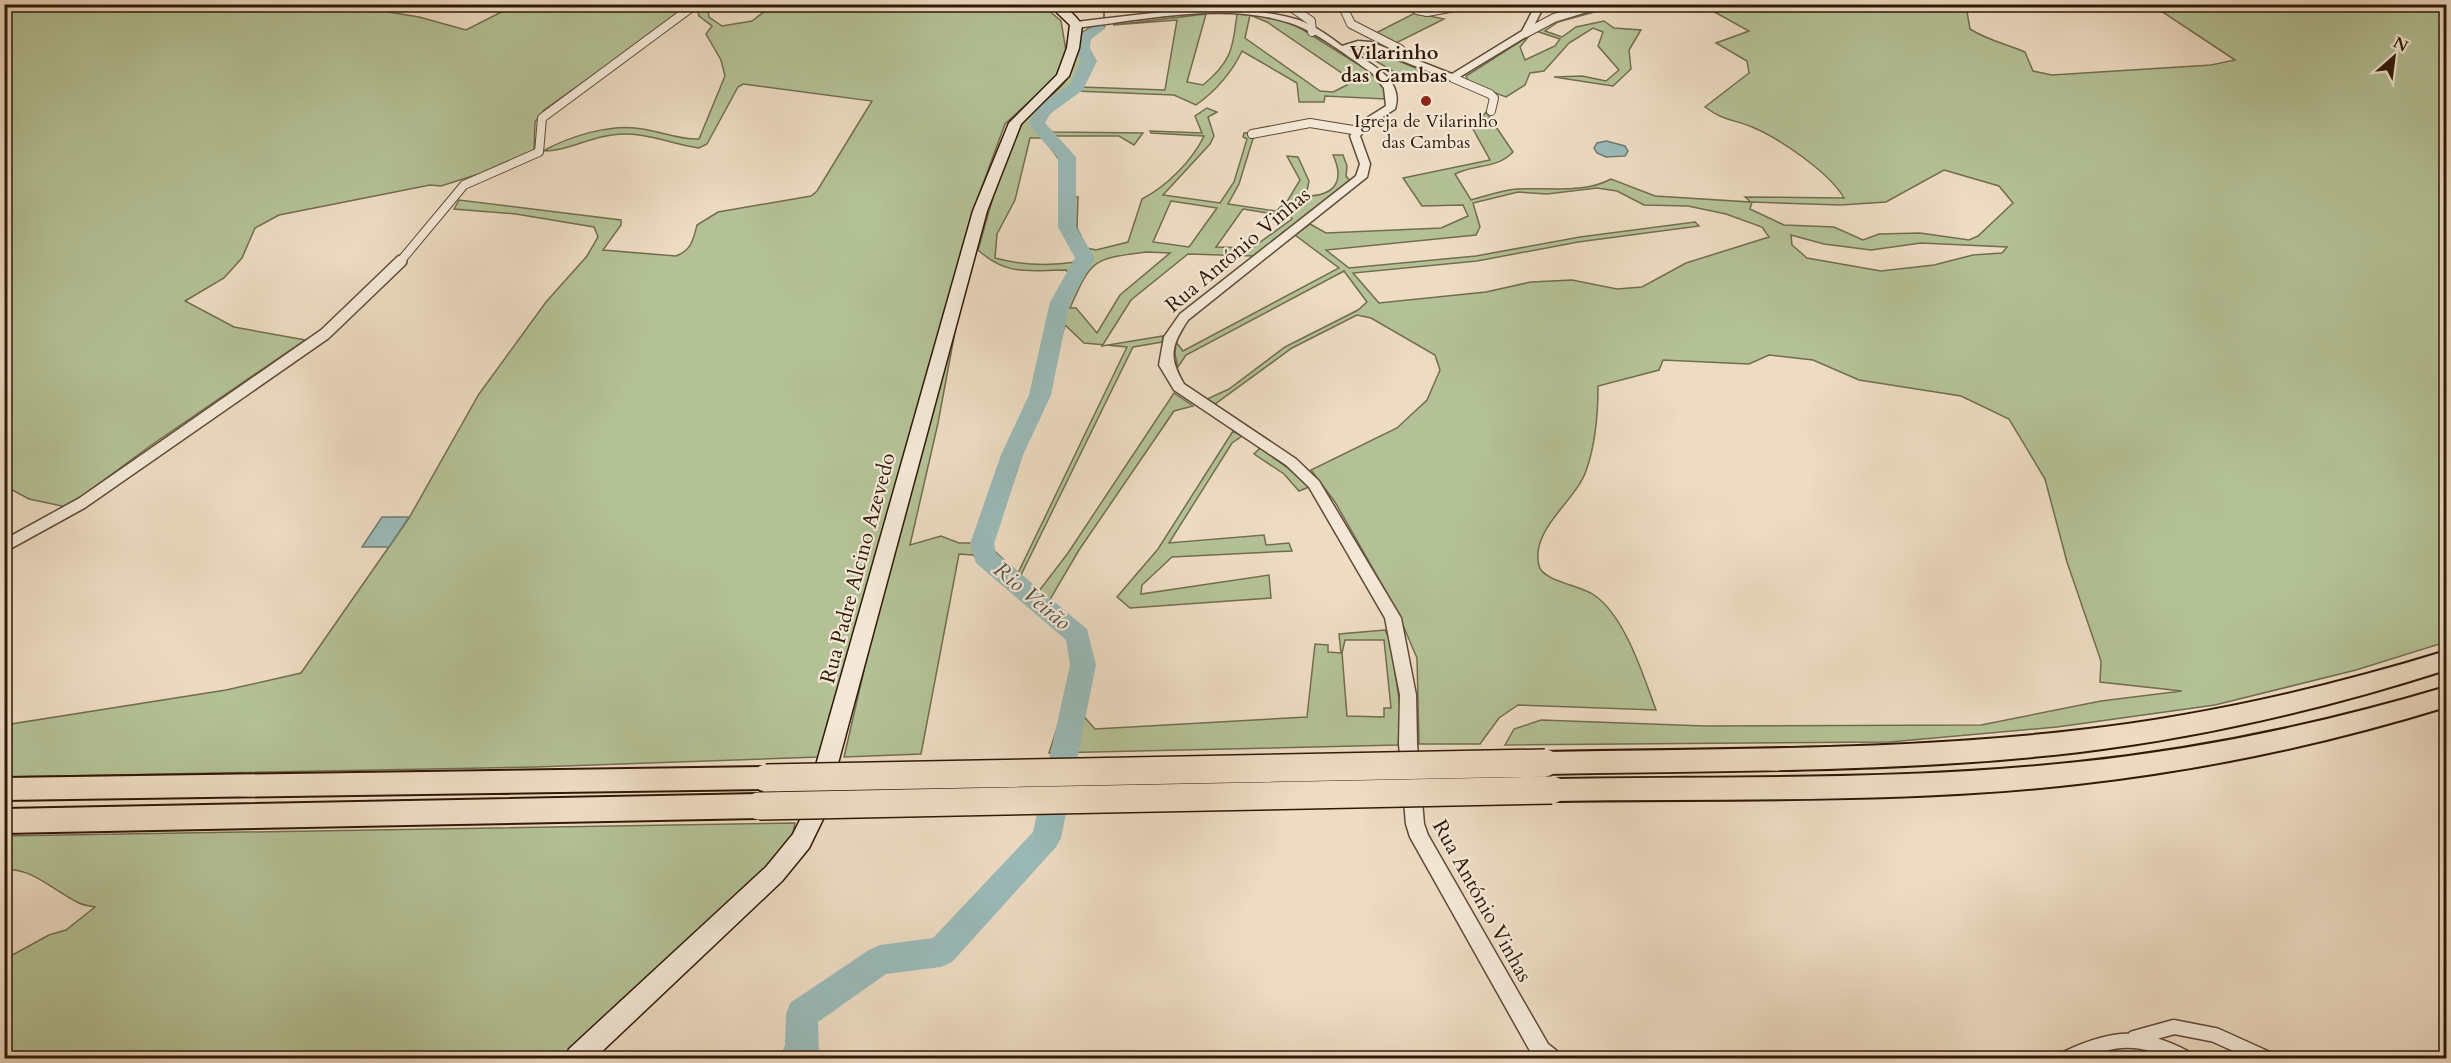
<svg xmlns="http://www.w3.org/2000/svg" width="2451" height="1063" font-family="Cardo,serif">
<rect width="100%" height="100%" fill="#eddbc2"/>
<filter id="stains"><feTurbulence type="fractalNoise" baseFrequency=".00333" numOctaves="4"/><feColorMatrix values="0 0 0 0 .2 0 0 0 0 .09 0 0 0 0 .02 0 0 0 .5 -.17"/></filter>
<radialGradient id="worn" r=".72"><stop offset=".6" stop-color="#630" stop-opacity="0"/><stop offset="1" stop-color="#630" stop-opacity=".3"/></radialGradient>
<path fill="#b4c196" stroke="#726d4e" stroke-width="1.5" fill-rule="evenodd" d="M774,4L1042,5L1061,21L1066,51L1056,77L1005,124L976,203L818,757L536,767L5,777V725L226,690L301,673L409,518L479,394L546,302L587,256L598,237L594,227L516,214L454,209L459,200L621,220V225L603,250L676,256C691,250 693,241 697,225L718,212L811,196L817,191L872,101L743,84L738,87L707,144L699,148C670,144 642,130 612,135C588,138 567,151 543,151C570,136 612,123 643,129C662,132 680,140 699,139L725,76L721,60L706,34L712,26L699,16L697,8L707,5L709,17L722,26L752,21Z
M4,5H346L419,17L466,30L515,5H692L544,110L535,122L534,151L523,160L441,186L430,185L279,215L255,228L242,258L224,278L185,301L234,327L305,340L150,446L58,514L62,506L29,499L5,486Z
M1702,5H1971L1967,12L1970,29C1987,40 2006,44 2025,52L2033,71L2052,75L2211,65L2235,60L2152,5H2446V642L2356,670L2215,705L2057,727L1890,742L1505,745L1514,729L1541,720L1705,726L1981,725L2101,701L2182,691L2100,682L2101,661L2067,562L2045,479L2009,419L1961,396L1859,380L1813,360L1769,355L1749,364L1663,360L1659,370L1598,386C1598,415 1596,443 1586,471C1575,502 1530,529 1539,566C1543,581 1582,586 1594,595C1625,616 1643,675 1656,710L1518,705L1499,718L1480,744H1419L1417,658L1396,609L1335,502L1311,470L1397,428L1427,400L1440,370L1435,355L1371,318L1357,315L1292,348L1215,404L1207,399L1229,389L1285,347L1358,310L1367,302L1344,271L1186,355L1178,367L1175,354L1176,342L1183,351L1339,268L1295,235L1310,224L1326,233L1441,228L1468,216L1463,205L1422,206L1403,178L1490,160L1473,129L1486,112L1513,152C1497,169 1475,164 1455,174L1471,200C1486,196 1502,190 1517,189C1548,187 1584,194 1611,179L1655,196L1751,202L1745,197L1844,198C1830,173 1779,138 1752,127C1733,119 1724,121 1705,107L1749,73L1747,61L1716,43L1749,31ZM1944,170L1999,186L2013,203L1978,236L1969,240L1920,233L1879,234L1863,240L1834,227L1784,225L1750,209L1752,202L1841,205L1886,202ZM1597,188L1617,191L1644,205L1688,206L1726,214L1762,227L1769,237L1686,263L1642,287L1617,289L1572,280L1531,282L1486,292L1379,303L1353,273L1477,261L1578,242L1699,226L1695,222L1580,237L1476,256L1349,268L1326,250L1476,235L1480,227L1473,203L1518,192L1547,194ZM1791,235L1824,244L1871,250L1921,243L2007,247L2002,253L1973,255L1934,265L1881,271L1807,258L1792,245Z
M1599,6L1605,9L1558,22L1545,31L1562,37L1576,27L1604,21L1614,28L1641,30L1629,50L1631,69L1613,86L1554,77L1582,76L1606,81L1619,70L1598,46L1603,32L1593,28L1569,43L1544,71L1530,73L1525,85L1506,97L1469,83L1466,76L1529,36L1520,47L1525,60L1555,46L1560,39L1536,31L1554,20Z
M1415,13L1444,19L1396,43L1374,34Z
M1206,14L1187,82L1203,85C1231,62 1233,49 1237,14L1271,17L1294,24L1372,73L1383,86L1386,99L1325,96L1324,102H1299L1297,83L1242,51C1231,74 1217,90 1196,105L1174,95L1075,91L1044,118L1042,127L1051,132L1143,133L1134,145L1119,136H1054L1058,147L1075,161L1072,192H1061V162L1043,138H1030L1015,200L997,234L995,258C1021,265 1050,266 1076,262L1079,255L1062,229L1068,197H1078L1077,228L1087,248L1096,250L1128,242L1142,199C1167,186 1192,161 1204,136L1151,133L1150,131L1202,133L1195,116L1207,108L1217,112L1208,117L1214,136L1210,144L1163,195L1220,203L1234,182L1247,139L1243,137L1244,133L1255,132L1239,184L1228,204L1276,211L1288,200L1300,180L1287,156L1298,157L1309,181L1306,196C1335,196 1345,181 1333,155H1343L1347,166L1346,176L1350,181L1254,256L1188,254L1131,300L1102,346L1163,336L1162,342L1133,347L1021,575L1039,591L1068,553L1174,393L1193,406L1174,411L1079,550L1049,601L1084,633L1089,667L1080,712L1095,729L1307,717L1315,644L1328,645V652L1341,653L1339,634L1385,630L1390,640L1402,718L1398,745L1049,753L1076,670L1069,637L973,555L959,554L921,754L844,757L892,549L957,321L938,423L910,545L941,536L959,543H978L1007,454L1033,396L1052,307L1070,275L1066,270C1029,270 1008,277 978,250C988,217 1006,141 1027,117C1039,103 1057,94 1067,79C1078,64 1074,46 1083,32L1089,28L1105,26L1088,38V53L1094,61L1081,87L1165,90L1177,20L1113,25ZM1250,15L1267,22L1346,76L1347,85L1333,92L1320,91L1245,38ZM1171,201L1217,208L1189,247L1153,242ZM1243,209L1291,217L1292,219L1252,248L1216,247ZM1146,252L1170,253L1120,295L1097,333L1076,308H1070C1092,258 1093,259 1146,252ZM1065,325L1084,343L1127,347L1018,573L987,544L1016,459L1044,399ZM1345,640H1384L1391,708H1384V717L1347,716L1342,653Z
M1363,46L1430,74L1409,81L1356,49Z
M1233,431L1242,436L1232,443L1169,543L1264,535L1266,545L1289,543L1292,551L1172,557L1142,585L1141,594L1269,575L1271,598L1130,608L1117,597L1158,549Z
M1260,448L1289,469L1309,487L1299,491L1284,474L1254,454Z
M795,823L793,833L777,860L566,1058H5V959L49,935L66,930L95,907C89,906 82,905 77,902C54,891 31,867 5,870L4,836Z"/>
<path fill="#9abab8" stroke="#707a71" stroke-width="1.5" d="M1606,141L1625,146L1628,151L1625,156L1606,157L1597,153L1594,148L1597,143Z
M382,517H409L389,547H362Z"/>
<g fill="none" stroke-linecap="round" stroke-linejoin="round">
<path stroke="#707a71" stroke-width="2" d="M1093,4L1104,12V17"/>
<path fill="#9abab8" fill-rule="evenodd" d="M1098,23L1106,28L1091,39L1090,48L1097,61L1083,90L1050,114L1045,123L1076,157V227L1095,258L1070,302L1051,395L1023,455L994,544L996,553L1087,629L1096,665L1061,838L1056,847L952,962L941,967L886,974L818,1022L819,1051L815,1058H780L785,1045L786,1014L790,1003L869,950L880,945L933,938L1033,832L1070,665L1066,640L976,563L970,544L1001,455L1029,395L1050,302L1075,258L1058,227V158L1028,124L1038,107L1070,84L1081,61L1074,48L1076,37Z"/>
<g stroke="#604a36" stroke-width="10">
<path id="minor-far2" d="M1287,4L1311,21L1312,32
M1414,4L1417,10L1427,12L1472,4
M1344,9L1351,24L1400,49L1406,55L1402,57
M1526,33L1554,18L1600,4
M1453,78L1490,94L1494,98L1491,111
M1252,134L1310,123L1359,131
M399,263L464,185L539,152L542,118L696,4"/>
</g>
<g stroke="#604a36" stroke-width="14">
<path id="minor-far1" d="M4,546L82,503L325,334L401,261"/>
</g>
<g stroke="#604a36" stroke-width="17">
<path id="minor" d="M2134,1038L2174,1027L2215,1035L2266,1058
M2067,1058C2113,1036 2141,1034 2186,1058"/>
</g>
<g stroke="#604a36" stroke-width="3">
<path id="tertiary" d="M1536,4H1545L1529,35L1453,81L1367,47L1349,50C1369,63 1405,79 1395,109L1367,127L1360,136L1370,164L1367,177L1188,320C1171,346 1168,357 1184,384L1296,459L1319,481L1401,618L1416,695L1417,744L1424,824L1428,835L1548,1044L1557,1051L1560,1058H1534L1410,837L1406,824L1399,744L1400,695L1385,618L1309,487L1286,465L1174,390L1159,365L1164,337L1180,314L1356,176L1360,164L1350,136L1359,123L1386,106L1384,88L1372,73C1349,57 1317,32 1290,23C1223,1 1144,20 1076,28L1071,25L1076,22C1144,14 1233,0 1299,20C1315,26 1329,36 1342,46L1358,41L1371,42L1452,74L1522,31Z"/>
</g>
<g stroke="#311907" stroke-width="3">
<path id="secondary" d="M1048,4C1064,4 1073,12 1082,25L1079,48L1069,76L1021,124L987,211L823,819L809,848L782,881L595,1058H566L569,1049L766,867L793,834L801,818L973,211L1009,123L1057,75L1067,48L1070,25Z"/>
</g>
<g stroke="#311907" stroke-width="4">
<path id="motorway" d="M2446,651V670C2327,708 2205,737 2080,752C1903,773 1723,770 1545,774L1536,771L1532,763L1536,755L1545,752C1723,748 1902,751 2080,730C2204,716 2326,688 2446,651Z
M2446,687V707C2326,744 2204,770 2078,784C1904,804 1727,798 1552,801L1543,798L1539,790L1543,782L1552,779C1727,776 1903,781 2078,762C2203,749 2325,723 2446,687Z
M766,767L775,770L779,778L775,786L766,789L4,800V778Z
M759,794L769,798L773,806L769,814L759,818L4,833V809Z"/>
</g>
<use href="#minor-far2" stroke="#f3e8d7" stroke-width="8"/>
<use href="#minor-far1" stroke="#f3e8d7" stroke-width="11"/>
<use href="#minor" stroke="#f3e8d7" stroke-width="14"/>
<use href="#tertiary" fill="#f3e8d7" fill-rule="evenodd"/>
<use href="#secondary" fill="#f3e8d7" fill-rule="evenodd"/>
<use href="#motorway" fill="#eddbc2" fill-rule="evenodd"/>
<g stroke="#311907" stroke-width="30" stroke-linecap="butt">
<path id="motorway-bridge" d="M766,778L1545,763
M759,806L1552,790"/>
</g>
<use href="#motorway-bridge" stroke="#eddbc2" stroke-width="27"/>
</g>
<circle fill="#8f2418" stroke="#f3e8d7" stroke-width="2" cx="1426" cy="101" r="6"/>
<g text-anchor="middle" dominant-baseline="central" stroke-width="4.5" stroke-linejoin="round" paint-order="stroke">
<g font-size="18" fill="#311907" stroke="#f3e8d7">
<text x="1426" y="121">Igreja de Vilarinho<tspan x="1426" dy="21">das Cambas</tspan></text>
</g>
<g font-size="20" font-weight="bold" fill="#311907" stroke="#f3e8d7">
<text x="1394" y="52">Vilarinho<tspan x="1394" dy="23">das Cambas</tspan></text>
</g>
<g font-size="21" fill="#311907" stroke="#f3e8d7">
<text transform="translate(1238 250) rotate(-40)">Rua António Vinhas</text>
<text transform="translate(858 568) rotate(-75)">Rua Padre Alcino Azevedo</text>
<text transform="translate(1482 901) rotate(61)">Rua António Vinhas</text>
</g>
<g font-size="22" font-style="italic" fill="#565145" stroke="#f3e8d7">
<text transform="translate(1032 596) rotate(40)">Rio Veirão</text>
</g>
</g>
<rect width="2451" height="1063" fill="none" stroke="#eddbc2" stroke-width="24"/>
<rect x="6" y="6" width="2439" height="1051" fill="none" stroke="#311907" stroke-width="3"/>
<rect x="12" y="12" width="2427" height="1039" fill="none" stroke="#311907" stroke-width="1.5"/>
<g transform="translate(2394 57) rotate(28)" stroke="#f3e8d7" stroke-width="4.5" paint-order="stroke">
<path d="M0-4.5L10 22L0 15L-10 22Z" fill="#311907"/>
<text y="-9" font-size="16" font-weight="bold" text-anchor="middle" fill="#311907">N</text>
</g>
<rect width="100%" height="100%" filter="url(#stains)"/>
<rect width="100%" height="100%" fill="url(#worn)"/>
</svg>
